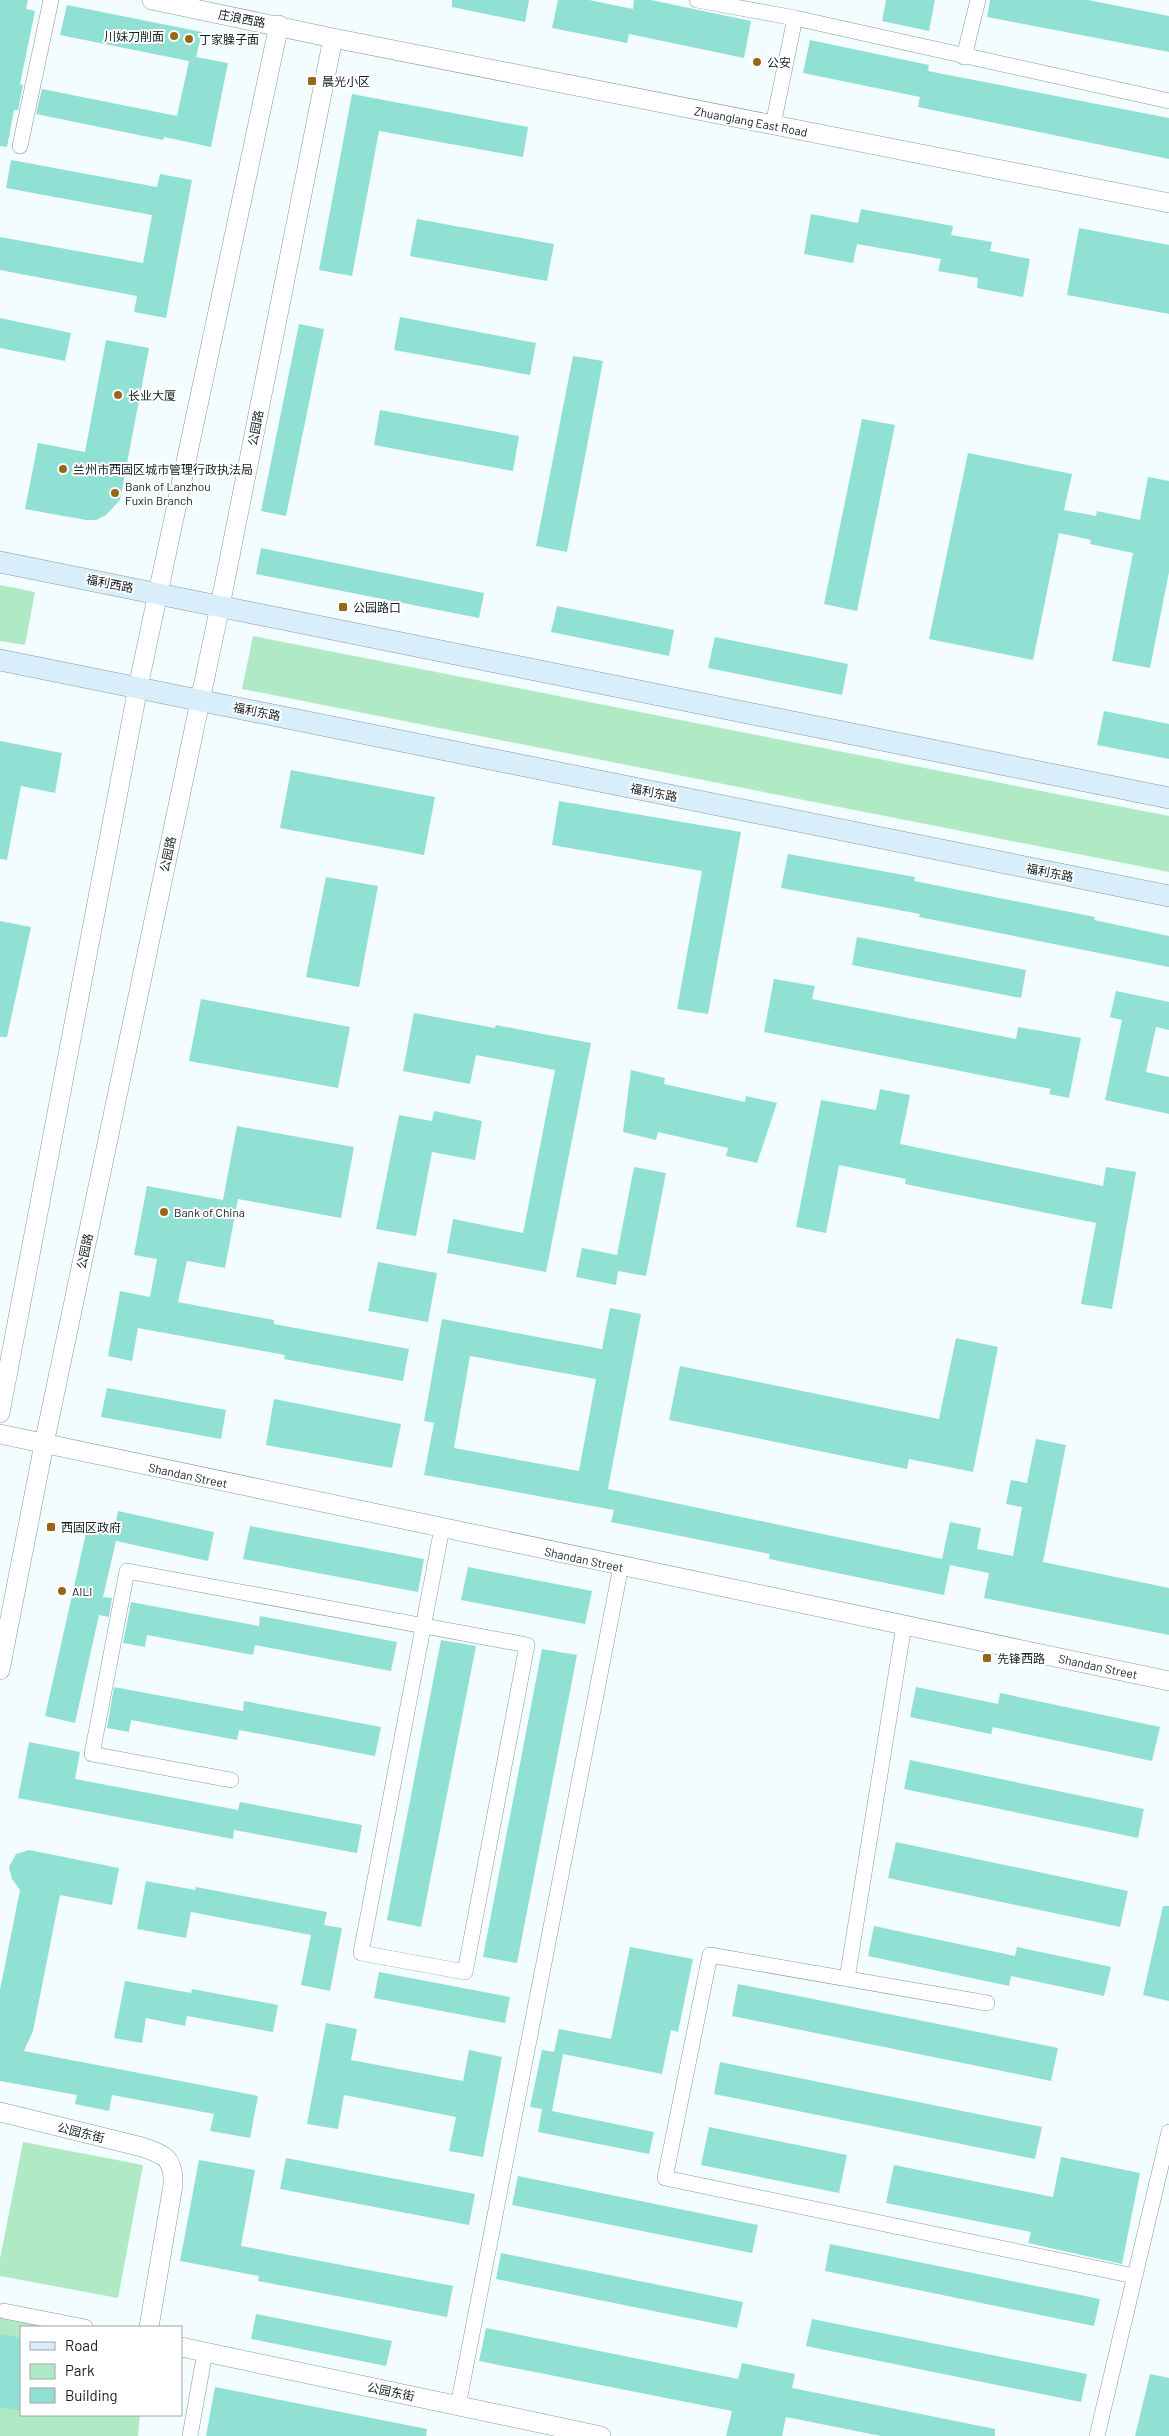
<svg xmlns="http://www.w3.org/2000/svg" width="1169" height="2436" font-family="Barlow,'Noto Sans SC',sans-serif">
<rect width="100%" height="100%" fill="#f3fcfe"/>
<path fill="#b0eac5" d="M0,585L35,592L25,645L0,641Z
M253,636L1169,816V872L242,689Z
M23,2142L143,2165L118,2298L0,2276V2259Z
M0,2318L65,2327H21V2415H140L138,2436H0Z"/>
<path fill="#91e0d4" fill-rule="evenodd" d="M0,0H28L26,9L35,11L20,84L23,85L18,110H14L7,147L0,146Z
M452,0H529L525,22L452,7Z
M558,0H589L633,9L634,0H651L751,21L744,58L629,34L627,43L552,28Z
M886,0H935L929,31L882,21Z
M990,0H1088L1169,16V52L987,17Z
M67,5L202,32L196,57L228,63L211,147L164,137L163,140L36,114L42,89L177,116L189,61L60,35Z
M810,40L929,65L928,71L1169,118V159L918,107L920,97L803,73Z
M352,94L528,127L523,157L379,131L352,276L319,270Z
M11,160L157,187L160,174L192,180L166,318L134,312L137,296L0,270V237L143,263L152,215L6,188Z
M861,209L953,226L951,235L992,242L990,251L1030,259L1023,297L977,288L978,278L938,271L941,259L857,244L853,263L804,254L811,214L858,223Z
M417,219L554,244L547,281L410,256Z
M1079,228L1169,245V314L1067,295Z
M400,317L536,343L530,375L394,350Z
M0,318L71,333L65,361L0,348Z
M299,324L324,329L286,516L261,511Z
M106,340L149,348L120,500L106,515L96,520H86L25,509L38,443L85,452Z
M573,356L603,361L567,552L536,546Z
M380,410L519,436L513,471L374,445Z
M862,419L895,425L857,611L824,604Z
M968,453L1072,474L1064,510L1096,516L1097,511L1140,520L1148,477L1169,481V572L1150,668L1112,661L1133,553L1090,544L1091,540L1059,533L1033,660L929,639Z
M261,548L484,593L479,618L256,574Z
M557,606L674,630L669,656L551,632Z
M715,637L848,664L842,695L708,668Z
M1104,711L1169,724V759L1097,745Z
M0,741L62,753L55,793L21,786L7,860L0,859Z
M291,770L435,797L424,855L280,828Z
M559,801L741,832L708,1014L677,1009L702,871L552,845Z
M788,854L915,877L914,881L1095,917L1094,920L1169,936V967L919,917L920,914L781,888Z
M326,877L378,886L359,987L306,977Z
M0,921L31,927L7,1037H0Z
M857,937L1026,970L1021,998L852,965Z
M774,979L815,986L812,999L1016,1039L1018,1027L1081,1038L1069,1098L1049,1094L1051,1089L764,1032Z
M1116,991L1169,1002V1030L1156,1027L1146,1072L1169,1077V1114L1105,1100L1122,1020L1110,1017Z
M201,999L350,1027L338,1088L189,1061Z
M414,1013L495,1028L496,1025L591,1043L546,1272L447,1253L453,1219L523,1233L555,1070L476,1055L470,1084L403,1071Z
M631,1070L665,1078L664,1084L745,1102L746,1096L777,1103L757,1163L726,1156L728,1148L658,1132L656,1140L623,1132Z
M880,1089L910,1095L900,1144L1103,1186L1106,1167L1136,1172L1112,1309L1081,1304L1096,1223L905,1184L906,1179L839,1165L826,1233L796,1227L821,1100L876,1110Z
M434,1111L482,1121L475,1160L432,1152L416,1236L376,1229L399,1115L432,1121Z
M237,1126L354,1147L341,1218L238,1199L225,1268L187,1261L178,1302L274,1320V1324L409,1349L403,1381L284,1359L285,1355L138,1328L132,1361L108,1356L120,1291L150,1297L157,1259L134,1255L147,1186L223,1200Z
M634,1167L666,1173L646,1276L618,1271L616,1285L576,1277L582,1248L617,1255Z
M378,1262L437,1273L428,1322L368,1311Z
M610,1308L641,1314L608,1489L942,1559L950,1522L981,1528L977,1549L1013,1556L1022,1507L1006,1504L1011,1480L1027,1483L1036,1439L1066,1445L1043,1562L1169,1588V1635L984,1598L989,1573L950,1565L944,1595L769,1559L770,1554L611,1522L614,1510L424,1475L434,1423L424,1421L442,1319L602,1349ZM470,1356L596,1379L579,1471L454,1448Z
M956,1338L998,1347L973,1472L909,1459L907,1469L669,1420L680,1366L939,1419Z
M107,1388L226,1410L221,1439L101,1417Z
M274,1399L401,1424L392,1468L266,1445Z
M118,1511L214,1532L208,1561L116,1541L103,1597L112,1598L109,1617L99,1615L75,1723L45,1716L88,1524L114,1529Z
M250,1526L424,1559L418,1592L243,1559Z
M468,1567L592,1591L585,1624L461,1600Z
M131,1602L259,1626L260,1616L397,1642L391,1671L255,1645L253,1655L147,1635L145,1647L123,1643Z
M441,1640L476,1646L421,1927L387,1920Z
M542,1649L577,1655L517,1963L483,1957Z
M114,1687L243,1711L244,1701L381,1727L375,1756L239,1730L237,1740L131,1720L129,1732L107,1728Z
M916,1687L998,1704L1000,1693L1160,1727L1152,1761L993,1727L991,1734L910,1717Z
M29,1742L80,1752L75,1779L238,1810L240,1802L362,1825L357,1853L234,1830L233,1839L18,1798Z
M910,1760L1144,1809L1138,1838L904,1789Z
M896,1842L1128,1891L1120,1927L888,1878Z
M29,1850L119,1868L112,1905L60,1895L33,2031L24,2051L258,2096L250,2138L210,2131L214,2114L112,2095L109,2111L75,2104L77,2095L0,2081V1990L20,1890L12,1879L9,1867L16,1854Z
M146,1881L195,1890L196,1887L327,1912L324,1925L342,1928L330,1991L301,1985L311,1935L191,1912L186,1938L137,1929Z
M1163,1906H1169V2001L1143,1995Z
M874,1926L1015,1956L1017,1947L1111,1967L1104,1996L1011,1976L1009,1986L868,1956Z
M630,1947L693,1959L678,2032L671,2030L662,2074L563,2054L552,2111L654,2132L649,2154L538,2132L542,2109L530,2107L542,2050L554,2052L559,2029L611,2039Z
M379,1972L510,1997L505,2023L374,1998Z
M125,1981L191,1993L192,1989L278,2005L273,2032L187,2016L185,2026L146,2018L142,2043L114,2038Z
M738,1984L1058,2048L1051,2081L732,2016Z
M326,2023L357,2029L351,2060L463,2081L469,2050L502,2057L483,2157L449,2151L456,2117L344,2095L338,2129L307,2124Z
M720,2062L1042,2127L1035,2159L714,2094Z
M709,2127L847,2155L839,2193L701,2165Z
M1061,2157L1140,2173L1122,2264L1028,2243L1031,2232L886,2203L894,2165L1053,2197Z
M286,2158L475,2194L469,2225L280,2189Z
M199,2160L255,2170L241,2246L453,2286L447,2317L258,2281L259,2276L180,2261Z
M518,2176L758,2225L752,2253L512,2205Z
M830,2244L1100,2299L1094,2326L825,2271Z
M501,2253L743,2302L737,2328L496,2279Z
M256,2314L392,2341L386,2366L251,2339Z
M812,2319L1087,2374L1081,2402L806,2346Z
M486,2328L738,2379L742,2363L795,2374L792,2388L995,2429V2436H881L786,2417L782,2436H726L732,2411L479,2361Z
M0,2334L21,2338V2411L0,2407Z
M1150,2374L1169,2378V2436H1135Z
M215,2387L427,2429L426,2436H206Z"/>
<g fill="none" stroke-linecap="round" stroke-linejoin="round">
<g stroke="#85999d" stroke-width="16">
<path id="minor" d="M697,0L795,18L1169,101
M964,57L978,0
M773,125L795,18
M20,146L51,0
M231,1780L92,1754L127,1571L527,1645L465,1972L361,1953L442,1528
M847,1979L904,1625
M987,2003L710,1955L665,2178L1134,2276
M4,2311L85,2327
M458,2406L621,1566
M190,2436L205,2352
M1097,2436L1169,2132"/>
</g>
<g stroke="#85999d" stroke-width="20">
<path id="tertiary" d="M152,0L333,38L1169,203
M0,1413L138,687L279,25
M0,1434L1169,1681
M0,1670L44,1444L220,606L333,38
M0,2112L142,2147C165,2155 174,2158 173,2185L149,2327
M181,2347L601,2436"/>
</g>
<g stroke="#85999d" stroke-width="22">
<path id="secondary" d="M0,562L1169,798
M0,660L1169,896"/>
</g>
<use href="#minor" stroke="#fff" stroke-width="15"/>
<use href="#tertiary" stroke="#fff" stroke-width="19"/>
<use href="#secondary" stroke="#d9eefb" stroke-width="21"/>
</g>
<g fill="#966716" stroke="#fff" stroke-width="2">
<circle cx="174" cy="36" r="5"/>
<circle cx="189" cy="39" r="5"/>
<circle cx="757" cy="62" r="5"/>
<rect x="307" y="76" width="10" height="10" rx="2.5"/>
<circle cx="118" cy="395" r="5"/>
<circle cx="63" cy="469" r="5"/>
<circle cx="115" cy="493" r="5"/>
<rect x="338" y="602" width="10" height="10" rx="2.5"/>
<circle cx="164" cy="1212" r="5"/>
<rect x="46" y="1522" width="10" height="10" rx="2.5"/>
<circle cx="62" cy="1591" r="5"/>
<rect x="982" y="1653" width="10" height="10" rx="2.5"/>
</g>
<g text-anchor="middle" dominant-baseline="central" stroke-width="4" stroke-linejoin="round" paint-order="stroke">
<g font-size="12" fill="#161f20" stroke="#fff">
<text transform="translate(242 18) rotate(11)">庄浪西路</text>
<text transform="translate(751 121) rotate(11)">Zhuanglang East Road</text>
<text transform="translate(255 428) rotate(-79)">公园路</text>
<text transform="translate(110 583) rotate(11)">福利西路</text>
<text transform="translate(257 711) rotate(11)">福利东路</text>
<text transform="translate(654 792) rotate(11)">福利东路</text>
<text transform="translate(167 854) rotate(-78)">公园路</text>
<text transform="translate(1050 872) rotate(11)">福利东路</text>
<text transform="translate(84 1251) rotate(-78)">公园路</text>
<text transform="translate(188 1475) rotate(12)">Shandan Street</text>
<text transform="translate(584 1559) rotate(12)">Shandan Street</text>
<text transform="translate(1098 1666) rotate(12)">Shandan Street</text>
<text transform="translate(81 2132) rotate(14)">公园东街</text>
<text transform="translate(391 2391) rotate(12)">公园东街</text>
</g>
<g font-size="12" fill="#161f20" stroke="#fff" text-anchor="start">
<text x="164" y="36" text-anchor="end">川妹刀削面</text>
<text x="199" y="39">丁家臊子面</text>
<text x="767" y="62">公安</text>
<text x="322" y="81">晨光小区</text>
<text x="128" y="395">长业大厦</text>
<text x="73" y="469">兰州市西固区城市管理行政执法局</text>
<text x="125" y="486">Bank of Lanzhou<tspan x="125" dy="14">Fuxin Branch</tspan></text>
<text x="353" y="607">公园路口</text>
<text x="174" y="1212">Bank of China</text>
<text x="61" y="1527">西固区政府</text>
<text x="72" y="1591">AILI</text>
<text x="997" y="1658">先锋西路</text>
</g>
</g>
<rect x="20" y="2326" width="162" height="90" fill="#ffffff" stroke="#a2a5a6"/>
<rect x="30" y="2342" width="25" height="8" fill="#d9eefb" stroke="#a2a5a6"/>
<text x="65" y="2351" font-size="15" fill="#161f20">Road</text>
<rect x="30" y="2364" width="25" height="15" fill="#b0eac5" stroke="#a2a5a6"/>
<text x="65" y="2376" font-size="15" fill="#161f20">Park</text>
<rect x="30" y="2388" width="25" height="15" fill="#91e0d4" stroke="#a2a5a6"/>
<text x="65" y="2401" font-size="15" fill="#161f20">Building</text>
</svg>
